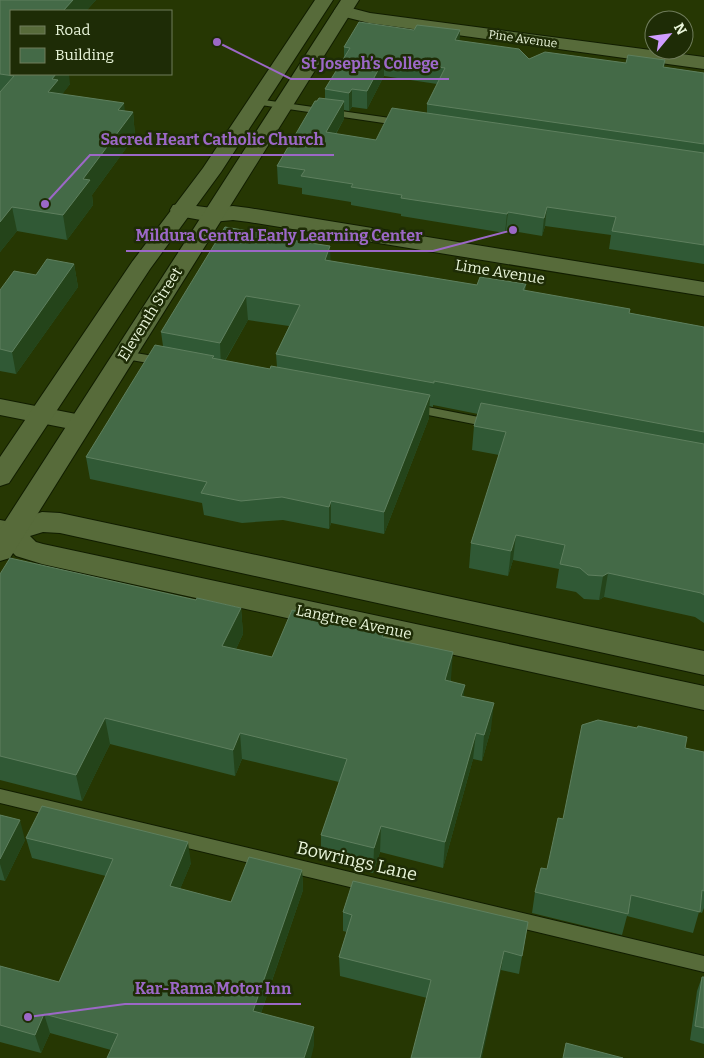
<svg xmlns="http://www.w3.org/2000/svg" width="704" height="1058" font-family="Bitter,serif">
<rect width="100%" height="100%" fill="#263703"/>
<g fill="none" stroke-linecap="round" stroke-linejoin="round">
<g stroke="#111d00" stroke-width="2">
<path id="lane" d="M257,99L404,120L409,123L404,126L254,104L252,102Z
M124,351L165,358L171,362L165,366L120,358L118,355Z
M412,404L494,420L500,424L494,428L408,411L406,408Z
M0,789L704,956V972L0,803Z"/>
</g>
<g stroke="#111d00" stroke-width="2">
<path id="street" d="M343,6L370,13L704,57V69L369,23L337,15L334,11L337,7Z
M181,204L212,208L233,206L249,208L704,282V296L249,222L233,220L212,222L173,215L170,210L173,205Z
M0,399L81,415L90,417L94,423L90,429L81,431L0,415Z
M42,512L60,513L704,651V675L60,533L43,532L30,536L36,542L43,544L704,686V710L42,564L16,556L0,540V520L11,522Z"/>
</g>
<g stroke="#111d00" stroke-width="2">
<path id="secondary" d="M315,0H333L221,172L150,269L9,483L0,486V457L132,262L203,168Z
M341,0H359L10,558L0,561V529Z"/>
</g>
<use href="#lane" fill="#576b3a" fill-rule="evenodd"/>
<use href="#street" fill="#576b3a" fill-rule="evenodd"/>
<use href="#secondary" fill="#576b3a" fill-rule="evenodd"/>
</g>
<path fill="#305935" fill-rule="evenodd" d="M0,0H96L86,11H11L70,84L62,94L125,111L133,112L135,136L92,195L93,205L67,240L17,231L0,252Z
M414,30H460L459,41L529,59L626,63L665,60L664,67L704,73V264L609,249L611,235L545,226L542,236L506,230L505,233L401,216V214L351,205V202L302,194V188L278,184L277,166L317,101L325,99V89L344,58V47ZM384,76L437,84L427,104V113L376,140L336,134L344,119V110L349,111L352,107L367,109Z
M260,233L261,236L331,261L477,285L526,284L525,291L630,313L704,327V623L695,617L604,597L599,600L584,599L576,592L556,588L559,569L513,560L508,576L469,568L471,543L499,455L472,450L474,426L478,414L433,405V407L429,406V418L384,534L331,523L329,529L283,520L242,523L204,515L202,503L90,479L86,457L163,346L161,332ZM248,320L289,326L276,354L277,367L270,369L225,361Z
M74,264L78,287L16,374L0,371V290L36,275Z
M0,574L196,600L241,608L243,634L236,649L272,657L384,630V637L451,679V681L491,729L482,761L473,759L443,868L380,852L373,873L321,860V835L339,782L242,759L235,776L110,744L82,801L0,780Z
M685,748L704,752V908L702,913L699,912L693,933L627,916L622,935L532,913L535,892L547,869L563,819Z
M0,815L25,840L5,881L0,880Z
M26,838L191,863L180,889L231,902L302,870L303,890L261,1013L314,1046L111,1050L50,1033L41,1053L0,1042V966L59,982L106,876L32,858Z
M343,912L528,922L519,974L501,970L427,998L340,976L339,957L347,932L343,931Z
M702,977H704V1044L690,1040L697,991Z"/>
<path fill="#24441a" d="M73,0H96L86,11H63Z
M460,30L459,48L455,40Z
M384,59V76L367,109V91Z
M56,74H69L70,84L61,96L48,92L52,79Z
M352,89V107L349,111V93Z
M344,101V119L326,150V132Z
M124,103L126,121L133,112L135,136L92,195L93,205L67,240L63,215L118,110Z
M12,207L17,231L0,252V222Z
M547,207L545,226L542,236L544,218Z
M508,212L506,230L505,233L507,214Z
M330,246L331,270L325,260Z
M74,264L78,287L16,374L12,352Z
M246,296L248,320L221,367L220,343Z
M430,395L429,418L384,534V512Z
M331,501V523L329,529V507Z
M516,535L513,560L508,576L511,551Z
M608,573L604,597L599,600L603,576Z
M241,608L243,634L225,672L222,646Z
M453,652L451,679L443,706L445,680Z
M465,685L462,711L461,696Z
M494,703L491,729L482,761L484,735Z
M105,718L110,744L82,801L76,775Z
M240,733L242,759L235,776L233,750Z
M476,733L473,759L443,868L445,842Z
M20,820L25,840L5,881L0,864V859Z
M381,826L380,852L373,873L374,848Z
M188,842L191,863L173,906L170,886Z
M302,870L303,890L255,1030L253,1011Z
M504,951L501,970L482,1058H480Z
M44,1014L50,1033L41,1053L35,1035Z
M314,1027V1046L311,1058H304Z"/>
<path fill="#446a47" stroke="#5e7f5e" d="M0,0H73L63,11H11V74H56L52,79L58,80L48,92L124,103L118,110L133,112L83,179L90,180L63,215L12,207L0,222V92L14,76L0,74Z
M359,22L414,30L417,25L460,30L455,40L519,49L529,59L545,52L626,63L628,55L665,60L663,67L704,73V144L427,104L445,68L384,59L367,91L352,89L349,93L325,89L350,48L344,47Z
M319,98L344,101L326,132L376,140L392,108L704,153V245L612,231L616,217L547,207L544,218L508,212L507,214L401,198L402,195L351,187L353,184L301,176L305,170L277,166L315,101H317Z
M225,227L260,233L259,235L330,246L325,260L477,285L480,277L526,284L523,290L630,309L629,313L704,327V432L434,381V383L276,354L300,305L246,296L220,343L161,332Z
M47,259L74,264L12,352L0,349V290L14,271L36,275Z
M155,345L214,356L212,358L270,369L271,366L430,395L384,512L331,501L329,507L282,497L241,501L201,493L207,482L86,457Z
M481,403L704,444V595L701,593L608,573L603,576L588,575L580,568L560,564L565,545L516,535L511,551L471,543L506,432L474,426Z
M10,558L196,600L197,598L241,608L222,646L272,657L292,610L384,630L382,637L453,652L445,680L465,685L461,696L494,703L484,735L476,733L445,842L381,826L374,848L321,835L347,759L240,733L233,750L105,718L76,775L0,756V574Z
M598,720L637,728L638,726L687,737L685,748L704,752V891L702,890L700,912L631,895L628,914L535,892L541,868L547,869L558,818L563,819L582,725Z
M42,806L188,842L170,886L231,902L249,857L302,870L253,1011L314,1027L304,1058H107L118,1034L44,1014L35,1035L0,1025V966L59,982L113,859L26,838Z
M0,815L20,820L0,859Z
M353,881L528,922L522,956L504,951L480,1058H411L431,980L339,957L352,915L343,912Z
M702,977H704V1028L695,1026Z
M566,1043L623,1058H563Z"/>
<g text-anchor="middle" dominant-baseline="central" stroke-width="5" stroke-linejoin="round" paint-order="stroke">
<g font-size="12" fill="#e9f5da" stroke="#1e2c06">
<text transform="translate(523 39) rotate(8)">Pine Avenue</text>
</g>
<g font-size="15" fill="#e9f5da" stroke="#1e2c06">
<text transform="translate(500 272) rotate(9)">Lime Avenue</text>
<text transform="translate(150 314) rotate(-58)">Eleventh Street</text>
<text transform="translate(354 622) rotate(12)">Langtree Avenue</text>
</g>
<g font-size="18" fill="#e9f5da" stroke="#1e2c06">
<text transform="translate(357 861) rotate(13)">Bowrings Lane</text>
</g>
</g>
<path fill="none" stroke="#9c68c7" stroke-width="2" d="M217 42L291 79H449M45 204L90 155H334M513 230L433 251H126M28 1017L125 1004H301"/>
<g fill="#9c68c7" stroke="#1e2c06" stroke-width="2">
<circle cx="217" cy="42" r="5"/>
<circle cx="45" cy="204" r="5"/>
<circle cx="513" cy="230" r="5"/>
<circle cx="28" cy="1017" r="5"/>
</g>
<g font-size="16" text-anchor="middle" font-weight="bold" fill="#9c68c7" stroke="#1e2c06" stroke-width="5" stroke-linejoin="round" paint-order="stroke">
<text x="370" y="69">St Joseph’s College</text>
<text x="212" y="145">Sacred Heart Catholic Church</text>
<text x="279" y="241">Mildura Central Early Learning Center</text>
<text x="213" y="994">Kar-Rama Motor Inn</text>
</g>
<rect x="10" y="10" width="162" height="65" fill="#1e2c06" stroke="#6f7c5b"/>
<rect x="20" y="26" width="25" height="8" fill="#576b3a" stroke="#6f7c5b"/>
<text x="55" y="35" font-size="15" fill="#e9f5da">Road</text>
<rect x="20" y="48" width="25" height="15" fill="#446a47" stroke="#6f7c5b"/>
<text x="55" y="60" font-size="15" fill="#e9f5da">Building</text>
<g transform="translate(669 35) rotate(61)"><circle r="24" fill="#1e2c06" stroke="#6f7c5b"/>
<path d="M0-4L9 19L0 12L-9 19Z" fill="#d09dff"/>
<text y="-8" font-size="14" font-weight="bold" text-anchor="middle" fill="#e9f5da">N</text>
</g>
</svg>
